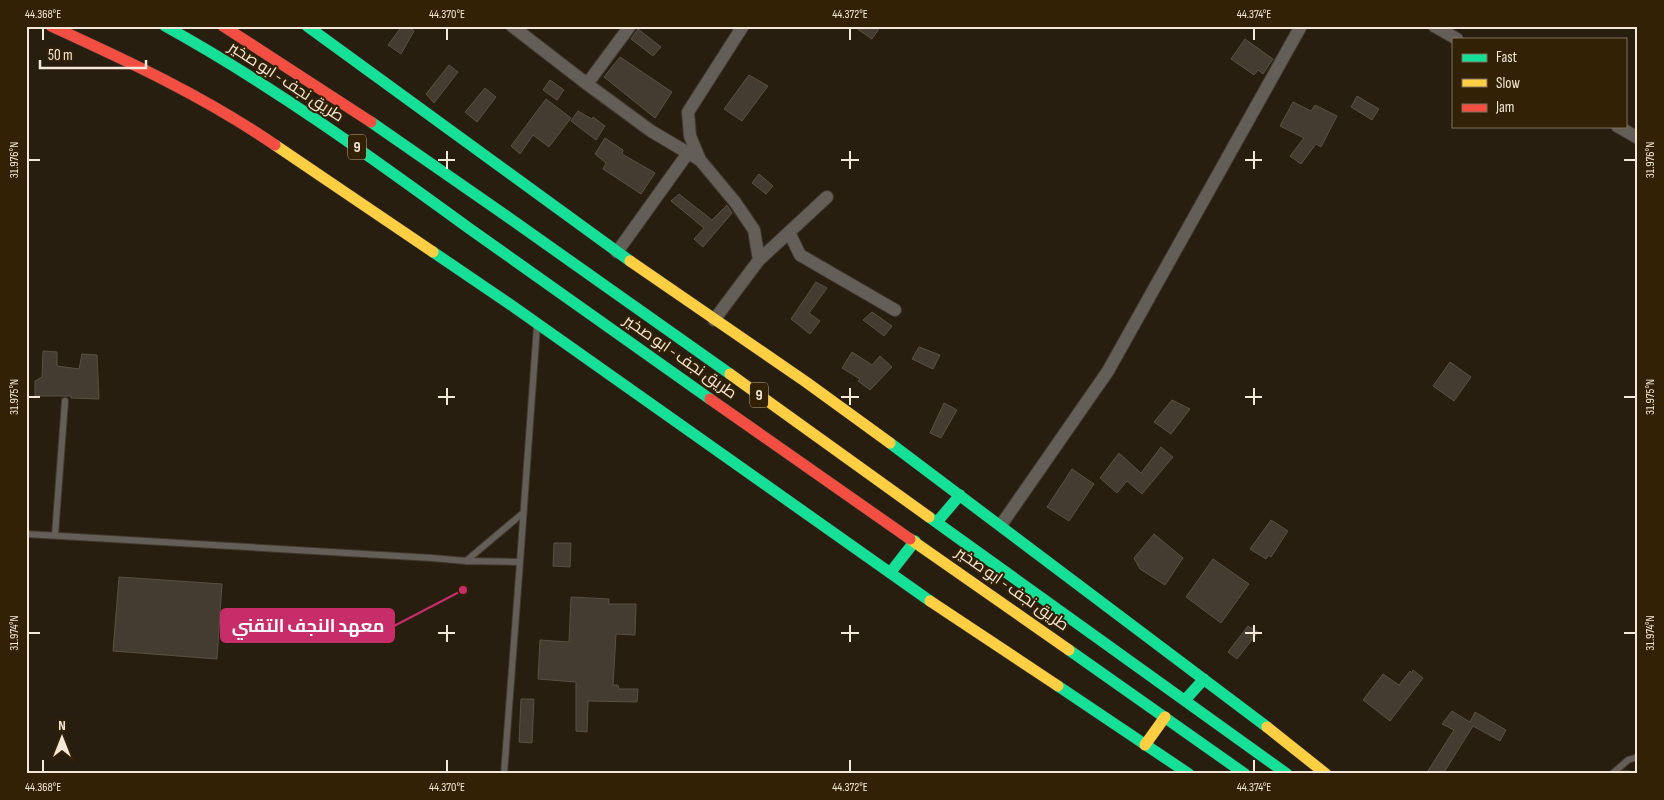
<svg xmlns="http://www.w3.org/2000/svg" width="1664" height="800" font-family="'Sofia Sans Condensed',Cairo,sans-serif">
<rect width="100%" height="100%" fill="#281e10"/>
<path fill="#443c30" stroke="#595044" d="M402,26H408L414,31L401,54L388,45Z
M853,26H881L872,39Z
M638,29L661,47L653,56L631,39Z
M1245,39L1273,59L1263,74L1258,70L1254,75L1231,59Z
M620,57L672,92L655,118L604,77Z
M449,65L458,72L434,103L426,94Z
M749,75L768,86L742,121L724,109Z
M550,80L564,90L557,100L543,90Z
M485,88L496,97L477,122L465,112Z
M1357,96L1379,109L1372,120L1351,107Z
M546,99L571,118L549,147L533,135L520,154L511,146Z
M1293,102L1311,111L1315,105L1337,116L1321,147L1316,144L1301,164L1290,156L1304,138L1280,126Z
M578,111L592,119L593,117L605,126L596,140L571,121Z
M605,138L623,150L622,154L655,173L641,194L603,169L606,163L595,154Z
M759,174L773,186L766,194L752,183Z
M679,194L712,220L727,205L732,213L703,247L694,239L704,228L671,201Z
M816,282L827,288L809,313L820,321L810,334L791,319Z
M872,312L892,326L884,336L863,320Z
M919,347L940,355L933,369L912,359Z
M43,351L57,352V366L79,369L82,354L97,355L99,399L71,398V396H35V381L42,377Z
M852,352L872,365L880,356L892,367L870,390L858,381L860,379L842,368Z
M1450,362L1471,377L1454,401L1433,386Z
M1172,400L1190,409L1171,434L1154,422Z
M944,403L957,410L941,438L930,433Z
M1161,447L1173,457L1142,494L1127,481L1117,493L1100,478L1119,453L1141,473Z
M1072,469L1094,484L1069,521L1047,507Z
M1271,520L1288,531L1271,557L1269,555L1266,559L1250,549Z
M1154,534L1183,558L1165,585L1140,569L1134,558Z
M554,543H571L570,567L553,566Z
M1213,559L1249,584L1221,623L1186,597Z
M119,577L222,584L217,659L113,651Z
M571,597L609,599V604H636L635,635L616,634L613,685H618L619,689H638L637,702L588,701L587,732L576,731V682L538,679L540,640L569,642Z
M1248,626L1258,632L1237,659L1228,652Z
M1413,670L1423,678L1390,721L1363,700L1383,674L1399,685L1410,671L1412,673Z
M521,699H534L532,743L519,742Z
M1452,711L1470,722L1475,712L1506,730L1500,741L1473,726L1443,774H1426L1454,730L1442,724Z"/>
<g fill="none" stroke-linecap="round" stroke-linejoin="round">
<g stroke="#42392e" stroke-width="8">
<path id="lane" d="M26,534L432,558L466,561L520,562L537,326
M55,535L65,401
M466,561L523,513
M504,774L520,562
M1612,774L1628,760L1638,757
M1618,774H1627"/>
</g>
<g stroke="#42392e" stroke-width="14">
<path id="street" d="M512,26L587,84L630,26
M1434,26L1457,39
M587,84L651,131L700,160
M1617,126L1638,138
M789,232L800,255L895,310
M617,252L688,153
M759,260L827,197
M714,320L759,260L754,230L735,202L700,160L690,136L688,112L743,26
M1001,525L1108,371L1301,26"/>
</g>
<g stroke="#42392e" stroke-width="12">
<path id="fast" d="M165,26C272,85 371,157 470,229C550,286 630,342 710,399
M307,26L630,261
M371,122L505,215L730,374
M433,252L511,305L930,601
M890,443L1267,727
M929,517L1287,774
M937,522L960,495
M890,573L915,541
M1069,650L1245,774
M1058,686L1189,774
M1185,700L1204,679"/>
</g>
<g stroke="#42392e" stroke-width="12">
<path id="slow" d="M275,145L433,252
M630,261L806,382L890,443
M730,374L929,517
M910,539L1069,650
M930,601L1058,686
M1267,727L1326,774
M1145,745L1165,717"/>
</g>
<g stroke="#42392e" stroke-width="12">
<path id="jam" d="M51,26C128,61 205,97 275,145
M223,26L371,122
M710,399L910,539"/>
</g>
<use href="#lane" stroke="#635e58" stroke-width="6"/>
<use href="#street" stroke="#635e58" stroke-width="12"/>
<use href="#fast" stroke="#16e098" stroke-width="11"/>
<use href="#slow" stroke="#ffcf43" stroke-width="11"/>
<use href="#jam" stroke="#f24e42" stroke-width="11"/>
</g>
<path fill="none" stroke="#f4e8d9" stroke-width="2" d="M43,28V40M447,28V40M850,28V40M1254,28V40M447,151V169M850,151V169M1254,151V169M28,160H40M438,160H455M841,160H859M1245,160H1262M1624,160H1636M447,388V405M850,388V405M1254,388V405M28,397H40M438,397H455M841,397H859M1245,397H1262M1624,397H1636M447,625V642M850,625V642M1254,625V642M28,633H40M438,633H455M841,633H859M1245,633H1262M1624,633H1636M43,760V772M447,760V772M850,760V772M1254,760V772"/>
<g text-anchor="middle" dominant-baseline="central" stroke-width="4" stroke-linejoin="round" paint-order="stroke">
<g fill="#322105" stroke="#baac99" stroke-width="1">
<rect x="348" y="134.5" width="18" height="25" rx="4"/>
<rect x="750" y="382.5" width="18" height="25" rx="4"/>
</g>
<g font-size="15" font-weight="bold" fill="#f4e8d9">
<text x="357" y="147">9</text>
<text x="759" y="395">9</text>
</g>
<g font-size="16" fill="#f4e8d9" stroke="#322105">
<text transform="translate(286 82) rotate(33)">طريق نجف - ابو صخير</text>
<text transform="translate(680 357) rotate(35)">طريق نجف - ابو صخير</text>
<text transform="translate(1012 589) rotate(35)">طريق نجف - ابو صخير</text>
</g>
</g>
<path fill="none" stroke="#c72d68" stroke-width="2" d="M463 590L394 626"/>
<circle fill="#c72d68" stroke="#322105" stroke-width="2" cx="463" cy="590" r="5"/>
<rect fill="#c72d68" stroke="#c72d68" stroke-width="2" x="221" y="609" width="173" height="33" rx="5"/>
<g font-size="18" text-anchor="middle" font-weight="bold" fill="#fff">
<text x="308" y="632">معهد النجف التقني</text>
</g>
<rect width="1664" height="800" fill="none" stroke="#322105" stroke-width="55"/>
<rect x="1452" y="38" width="175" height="90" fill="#322105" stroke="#80715a"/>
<rect x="1462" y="54" width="25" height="8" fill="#16e098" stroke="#80715a"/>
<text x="1496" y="62" font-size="15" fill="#f4e8d9">Fast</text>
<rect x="1462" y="79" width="25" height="8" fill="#ffcf43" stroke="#80715a"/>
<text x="1496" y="88" font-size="15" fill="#f4e8d9">Slow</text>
<rect x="1462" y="104" width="25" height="8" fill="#f24e42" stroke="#80715a"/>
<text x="1496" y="112" font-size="15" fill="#f4e8d9">Jam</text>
<g transform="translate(62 738)" stroke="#322105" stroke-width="4" paint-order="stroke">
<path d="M0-4L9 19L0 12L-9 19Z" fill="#f4e8d9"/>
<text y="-8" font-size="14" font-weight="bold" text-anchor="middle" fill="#f4e8d9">N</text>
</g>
<path d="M40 60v8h106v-8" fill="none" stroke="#f4e8d9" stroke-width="2.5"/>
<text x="48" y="60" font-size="15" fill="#f4e8d9" stroke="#322105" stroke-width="4" paint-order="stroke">50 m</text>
<rect x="28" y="28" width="1608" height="744" fill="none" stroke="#f4e8d9" stroke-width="2"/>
<g font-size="12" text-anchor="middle" fill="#f4e8d9">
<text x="43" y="18">44.368°E</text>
<text x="447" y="18">44.370°E</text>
<text x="850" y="18">44.372°E</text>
<text x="1254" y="18">44.374°E</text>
<text transform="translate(14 160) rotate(-90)" y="4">31.976°N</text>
<text transform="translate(1650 160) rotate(-90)" y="4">31.976°N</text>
<text transform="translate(14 397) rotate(-90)" y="4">31.975°N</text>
<text transform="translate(1650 397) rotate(-90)" y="4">31.975°N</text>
<text transform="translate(14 633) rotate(-90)" y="4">31.974°N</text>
<text transform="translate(1650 633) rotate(-90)" y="4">31.974°N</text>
<text x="43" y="791">44.368°E</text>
<text x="447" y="791">44.370°E</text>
<text x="850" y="791">44.372°E</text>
<text x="1254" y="791">44.374°E</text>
</g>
</svg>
